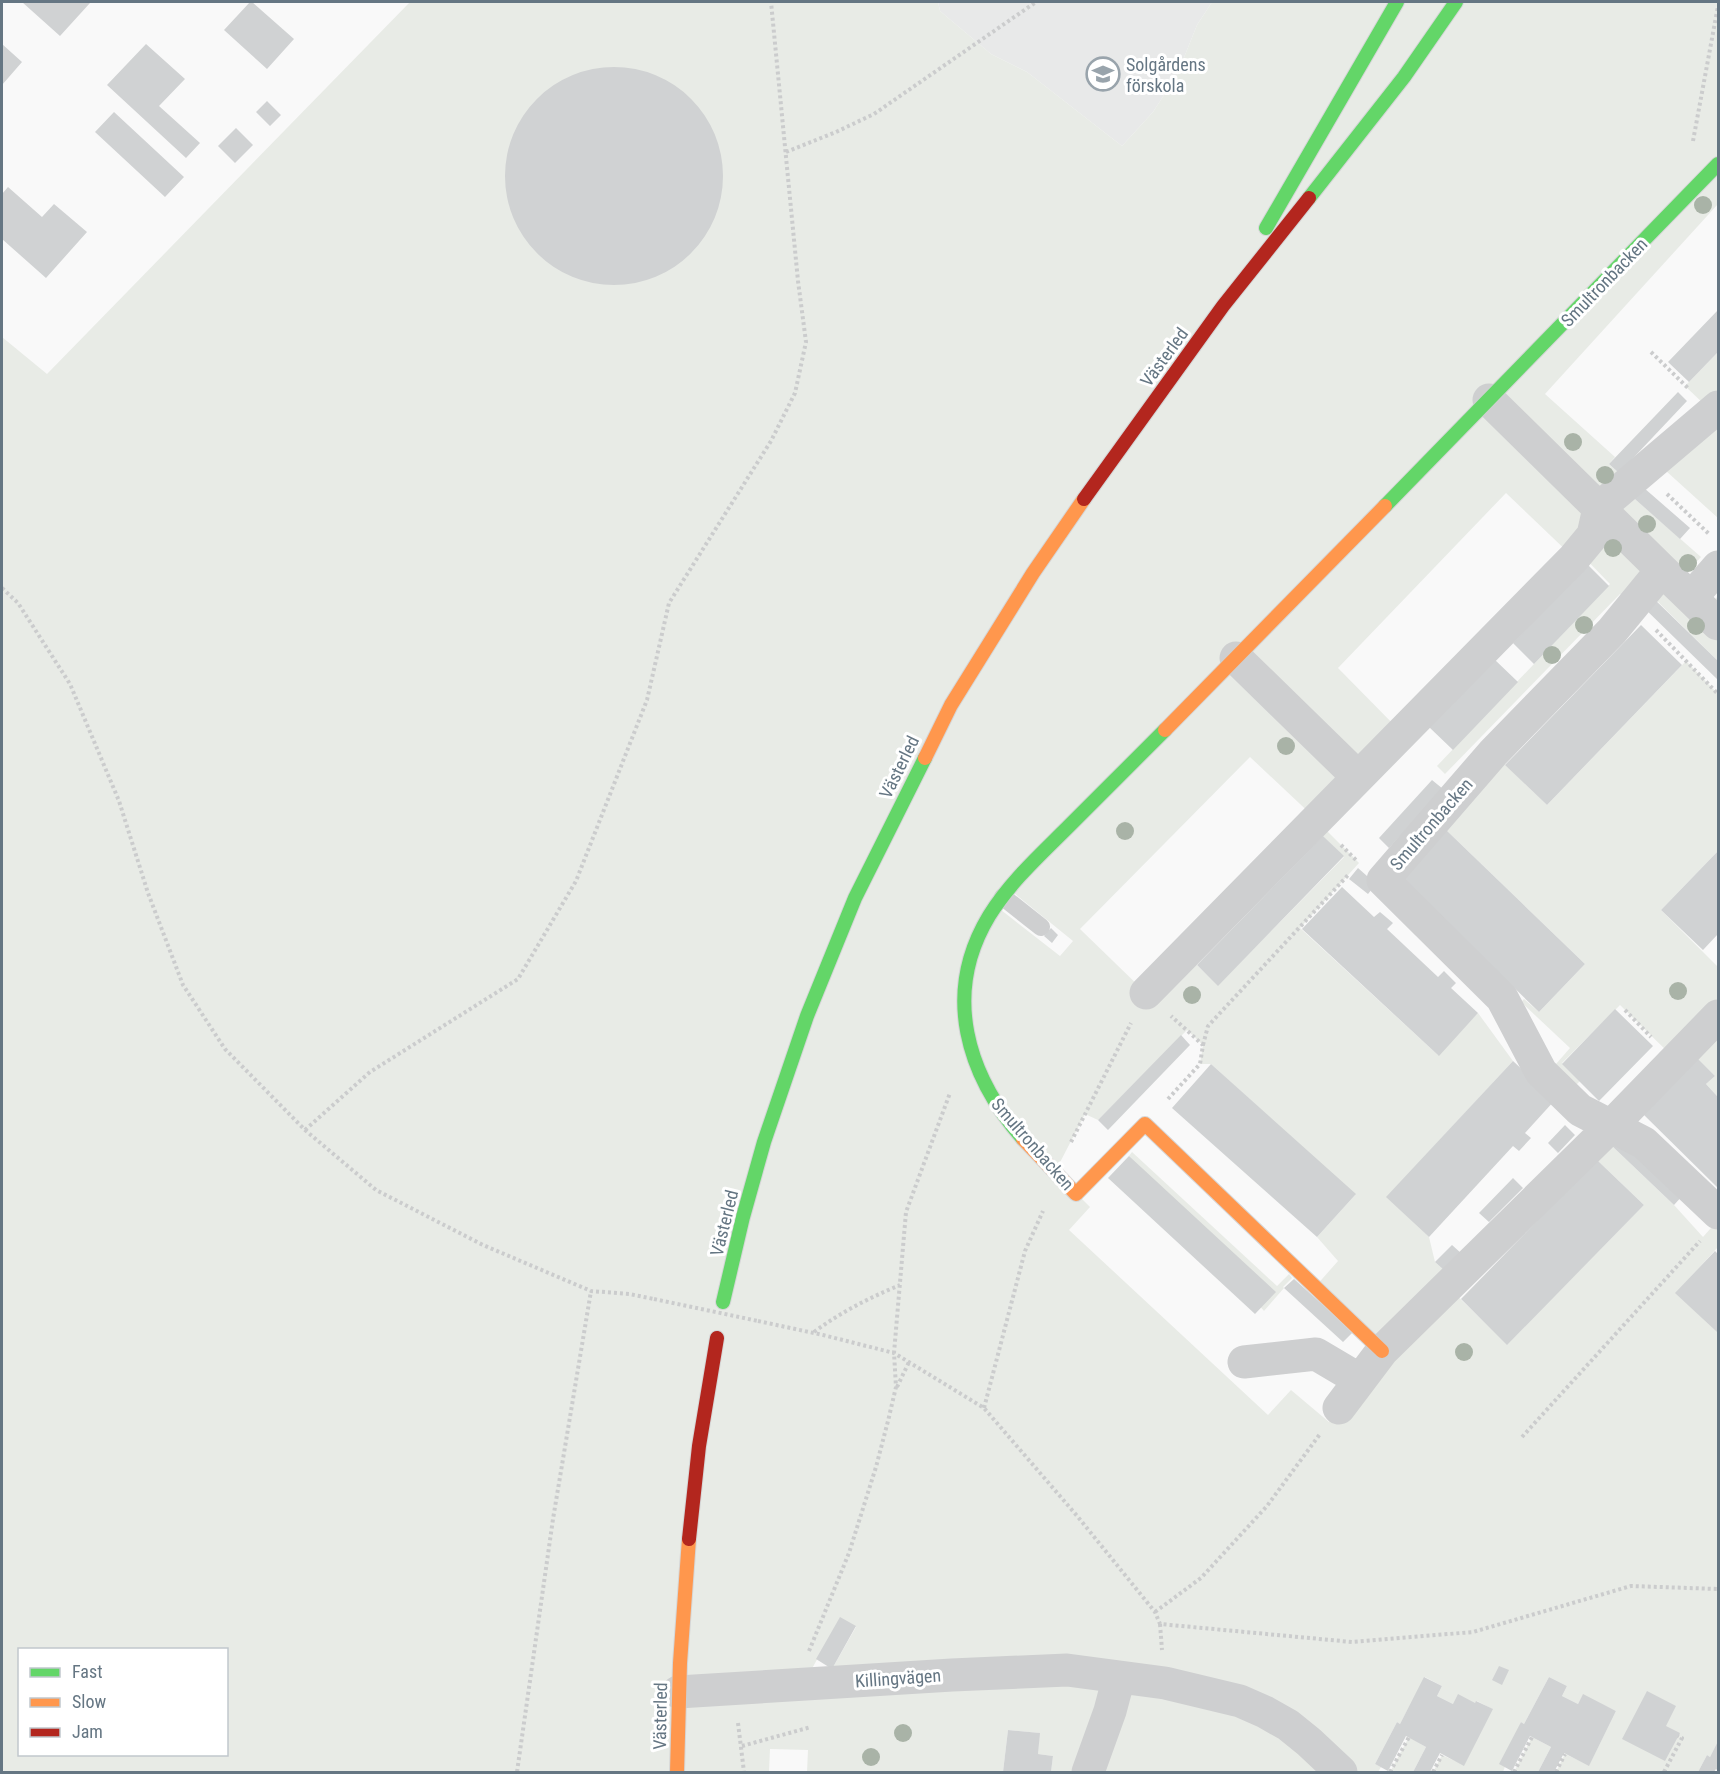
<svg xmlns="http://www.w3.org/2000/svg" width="1720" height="1774" font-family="'Roboto Condensed',sans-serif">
<rect width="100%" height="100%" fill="#f9f9f9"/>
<path fill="#e8e9e9" d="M938,2H1212L1197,25L1177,75L1153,112L1122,146L1027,72L991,54L940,11Z"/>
<path fill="#e8ebe6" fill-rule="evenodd" d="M410,2H938L940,11L991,54L1027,72L1122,146L1153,112L1177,75L1197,25L1212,2H1718V204L1545,394L1615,457L1609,464L1619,473L1627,492L1701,557L1676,584L1705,610L1718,596V661L1650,594L1632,606L1620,594L1445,774L1437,766L1610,584L1579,552L1574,558L1506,493L1338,668L1402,733L1317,820L1250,757L1080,929L1146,993L1185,954L1218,985L1344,857L1323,836L1327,831L1359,863L1300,928L1438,1055L1478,1013L1513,1061L1387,1197L1429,1237L1435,1262L1445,1271L1448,1287L1507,1344L1644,1205L1597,1160L1611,1145L1674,1205L1703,1237L1718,1220V1247L1676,1293L1718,1333V1741L1710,1757L1707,1755L1698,1772H1556L1565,1754L1589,1765L1616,1711L1583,1695L1578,1704L1562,1696L1567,1686L1549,1677L1524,1724L1521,1722L1503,1772H1433L1442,1755L1464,1765L1492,1709L1477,1701L1475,1703L1453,1704L1437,1696L1442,1686L1425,1677L1400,1724L1397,1722L1375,1764L1381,1767L1378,1772H1051L1053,1756L1038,1754L1039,1733L1008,1730L1003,1772H807L808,1750L770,1749L769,1772H2V337L47,374ZM1009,889L1073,941L1060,956L996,906ZM1187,1030L1203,1045L1200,1064H1211L1355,1195L1317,1237L1338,1261L1315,1287L1382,1352L1329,1422L1291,1390L1268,1415L1069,1230L1090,1207L1055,1172L1085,1114L1098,1120ZM840,1618L856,1627L824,1683H804ZM20,1650H226V1754H20Z
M1718,352V394L1706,406L1685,386Z
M1718,407V518L1655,461Z
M1686,661L1718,694V851L1661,910L1718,967V1095L1717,1096L1706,1084L1715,1076L1687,1049L1676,1060L1620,1005L1562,1063L1580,1081L1576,1085L1556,1064L1570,1048L1521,1002L1524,999L1539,1012L1585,964L1444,828L1493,753L1547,805Z
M1132,1152L1277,1286L1289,1274L1292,1278L1283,1287L1284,1288L1264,1311L1129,1156Z
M1409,1737L1426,1747L1413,1772H1390Z
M1532,1737L1551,1747L1538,1772H1514Z"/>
<path fill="#d0d2d3" d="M22,2H88L90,3L60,36Z
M250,2H252L294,39L267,69L224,30Z
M2,44L22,62L2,85Z
M146,44L185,79L159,106L200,143L186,158L107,85Z
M505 176a109 109 0 1 1 218 0a109 109 0 1 1-218 0Z
M267,101L281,115L270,126L256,112Z
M114,112L184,177L165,197L95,132Z
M236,128L253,145L235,163L218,146Z
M8,187L42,217L54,204L87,232L46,278L2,239V194Z
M1718,310V352L1689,382L1668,362Z
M1678,392L1687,401L1619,473L1609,464Z
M1636,481L1690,528L1680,539L1627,492Z
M1588,565L1609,586L1534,664L1513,643Z
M1649,594L1718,661V680L1640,604Z
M1641,625L1682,665L1547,805L1505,765Z
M1494,659L1518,682L1453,750L1429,727Z
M1432,780L1443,789L1389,848L1379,838Z
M1444,828L1585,964L1539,1012L1398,875Z
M1323,836L1344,856L1218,986L1197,965Z
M1718,851V934L1703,950L1661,910Z
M1358,868L1376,884L1368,894L1349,879Z
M1342,887L1374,917L1380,912L1393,923L1387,929L1438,977L1444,971L1456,983L1451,988L1478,1013L1439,1056L1302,929Z
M1051,928L1058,935L1052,943L1044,936Z
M1615,1009L1653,1046L1599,1101L1562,1064Z
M1181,1035L1190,1045L1108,1130L1098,1120Z
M1697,1058L1715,1076L1706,1084L1717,1096L1718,1095V1188L1643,1114Z
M1513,1061L1555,1100L1525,1133L1531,1138L1519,1151L1513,1146L1429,1237L1386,1197Z
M1211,1064L1356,1194L1317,1237L1172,1108Z
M1565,1125L1575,1135L1558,1153L1548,1143Z
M1621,1135L1683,1195L1674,1205L1611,1145Z
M1129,1156L1276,1292L1255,1314L1108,1178Z
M1597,1160L1644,1205L1507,1345L1461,1299Z
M1513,1178L1523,1188L1489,1222L1479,1213Z
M1452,1245L1462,1254L1445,1271L1435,1262Z
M1715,1251L1718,1254V1333L1675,1293Z
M1294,1279L1353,1332L1343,1342L1284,1288Z
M840,1617L856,1626L832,1669L816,1659Z
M1499,1666L1509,1670L1502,1685L1492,1680Z
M1424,1677L1442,1686L1437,1696L1453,1704L1458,1694L1475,1703L1476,1701L1493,1709L1464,1766L1440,1753L1430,1772H1413L1426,1747L1406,1736L1388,1771L1375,1764L1397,1722L1400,1724Z
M1549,1677L1567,1686L1562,1696L1578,1704L1583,1694L1616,1711L1589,1766L1564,1753L1554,1772H1538L1551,1747L1530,1736L1512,1771L1499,1764L1521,1722L1524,1724Z
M1647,1691L1676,1706L1666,1726L1680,1733L1665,1761L1622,1739Z
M1008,1730L1040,1733L1038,1754L1053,1756L1051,1772H1003Z
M1718,1741V1771L1716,1769L1714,1772H1698L1707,1755L1710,1757Z"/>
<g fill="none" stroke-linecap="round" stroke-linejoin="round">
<g stroke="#d5d6d7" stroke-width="16">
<path id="fast" d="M1309,198L1404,77L1456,2
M1266,228L1397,2
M1385,506L1718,164
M1023,1139C967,1075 942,994 989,916C1010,882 1040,855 1068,827C1100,795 1133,762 1165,730
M723,1302L743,1217L764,1142L807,1016L855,898L925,758"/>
</g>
<g stroke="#d5d6d7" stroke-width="16">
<path id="slow" d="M1165,730L1385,506
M925,758L951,705L1033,573L1084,499
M1023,1139L1076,1194L1145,1124L1382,1351
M677,1772L680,1663L689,1539"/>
</g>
<g stroke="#d5d6d7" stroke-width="16">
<path id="jam" d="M1084,499L1223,306L1309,198
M689,1539L699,1446L717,1338"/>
</g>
<path stroke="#cbcccd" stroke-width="4" stroke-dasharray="3 3" stroke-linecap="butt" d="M1693,141L1718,6
M786,152L836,132L874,114L1036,2
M1651,352L1689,389
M1667,494L1709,534
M2,588L18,603L70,684L119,801L148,893L183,985L225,1049L305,1130L376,1190L483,1245L591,1291L629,1294L654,1299
M1656,630L1718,694
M1341,845L1357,861
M1625,1010L1651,1037
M1203,1045L1208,1026L1349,874
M1168,1099L1200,1064L1203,1045L1171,1016
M305,1130L370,1072L518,979L576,881L647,700L669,603L771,441L795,393L806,342L798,281L771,2
M1071,1142L1131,1023
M758,1321L823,1335L894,1353L984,1408L1078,1517L1155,1612L1160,1624L1352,1642L1473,1632L1631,1586L1718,1589
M814,1332C841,1312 869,1298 900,1285
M897,1387L909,1362
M984,1408L1025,1251L1043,1211
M1522,1437L1700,1241
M1155,1612L1201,1578L1267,1506L1320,1434
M1160,1624L1162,1650
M809,1651L849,1553L876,1467L888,1421L896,1387L894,1353L906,1212L950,1093
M738,1723L744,1772
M742,1746L811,1727
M517,1772L553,1519L591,1291
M1390,1772L1409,1737
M1433,1772L1442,1755
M1514,1772L1532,1737
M1556,1772L1565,1754
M1664,1772L1682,1738L1678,1736"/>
<path stroke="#cecfd0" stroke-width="18" d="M1003,897L1041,927"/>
<path stroke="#cecfd0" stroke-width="33" d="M1489,400L1662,570L1718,624
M1662,570L1612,631L1493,753L1383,880L1502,998L1541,1072L1580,1110L1644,1143L1718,1213
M1691,598L1718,567
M1236,658L1358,777
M1146,993L1574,558L1593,535L1599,508L1718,407
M1244,1362L1316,1354L1360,1380
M1339,1408L1382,1351L1611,1126L1718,1016
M678,1692L952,1675L1067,1670L1165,1683L1240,1701L1265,1712L1288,1725L1309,1742L1341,1772
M1088,1772L1110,1711L1119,1677"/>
<use href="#fast" stroke="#63d668" stroke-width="14"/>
<use href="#slow" stroke="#ff974d" stroke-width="14"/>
<use href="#jam" stroke="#b3261e" stroke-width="14"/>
<path stroke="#cbcccd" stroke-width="4" stroke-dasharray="3 3" stroke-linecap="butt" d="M654,1299L758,1321"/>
</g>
<g fill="#a9b3a7">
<circle cx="1703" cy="205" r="9"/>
<circle cx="1573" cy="442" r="9"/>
<circle cx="1605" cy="475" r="9"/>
<circle cx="1647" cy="524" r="9"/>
<circle cx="1613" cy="548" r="9"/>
<circle cx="1688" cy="563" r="9"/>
<circle cx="1584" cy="625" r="9"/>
<circle cx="1696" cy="626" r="9"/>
<circle cx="1552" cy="655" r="9"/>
<circle cx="1286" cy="746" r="9"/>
<circle cx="1125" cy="831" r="9"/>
<circle cx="1678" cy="991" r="9"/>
<circle cx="1192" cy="995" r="9"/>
<circle cx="1464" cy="1352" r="9"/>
<circle cx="903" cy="1733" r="9"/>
<circle cx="871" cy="1757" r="9"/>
</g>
<defs>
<g id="school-ring" transform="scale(1.725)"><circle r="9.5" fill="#fff" stroke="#99a4ac" stroke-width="1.5"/><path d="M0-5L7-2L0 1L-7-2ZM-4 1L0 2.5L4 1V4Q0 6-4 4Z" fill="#99a4ac"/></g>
</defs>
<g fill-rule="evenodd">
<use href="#school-ring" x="1103" y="74"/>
</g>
<g text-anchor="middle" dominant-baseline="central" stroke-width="6" stroke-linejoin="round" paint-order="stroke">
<g font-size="18" fill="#657683" stroke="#fff" text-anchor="start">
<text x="1126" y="64">Solgårdens<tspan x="1126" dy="21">förskola</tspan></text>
</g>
<g font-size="18" fill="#657683" stroke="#fff">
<text transform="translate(1604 282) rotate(-46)">Smultronbacken</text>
<text transform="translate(1164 357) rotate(-54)">Västerled</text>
<text transform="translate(899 767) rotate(-64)">Västerled</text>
<text transform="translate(1431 824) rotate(-49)">Smultronbacken</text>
<text transform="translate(1033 1144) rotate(49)">Smultronbacken</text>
<text transform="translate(724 1223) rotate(-76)">Västerled</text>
<text transform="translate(898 1678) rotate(-4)">Killingvägen</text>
<text transform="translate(660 1716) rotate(-89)">Västerled</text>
</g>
</g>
<rect width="1720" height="1774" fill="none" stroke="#657683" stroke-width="6"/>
<rect x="18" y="1648" width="210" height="108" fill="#ffffff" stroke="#c1c8cd" stroke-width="1.5"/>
<rect x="30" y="1668" width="30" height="9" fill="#63d668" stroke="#c1c8cd" stroke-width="1.5"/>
<text x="72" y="1678" font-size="18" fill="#657683">Fast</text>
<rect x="30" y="1698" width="30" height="9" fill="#ff974d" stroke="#c1c8cd" stroke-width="1.5"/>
<text x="72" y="1708" font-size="18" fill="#657683">Slow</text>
<rect x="30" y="1728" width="30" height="9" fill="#b3261e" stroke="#c1c8cd" stroke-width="1.5"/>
<text x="72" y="1738" font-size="18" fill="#657683">Jam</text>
</svg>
